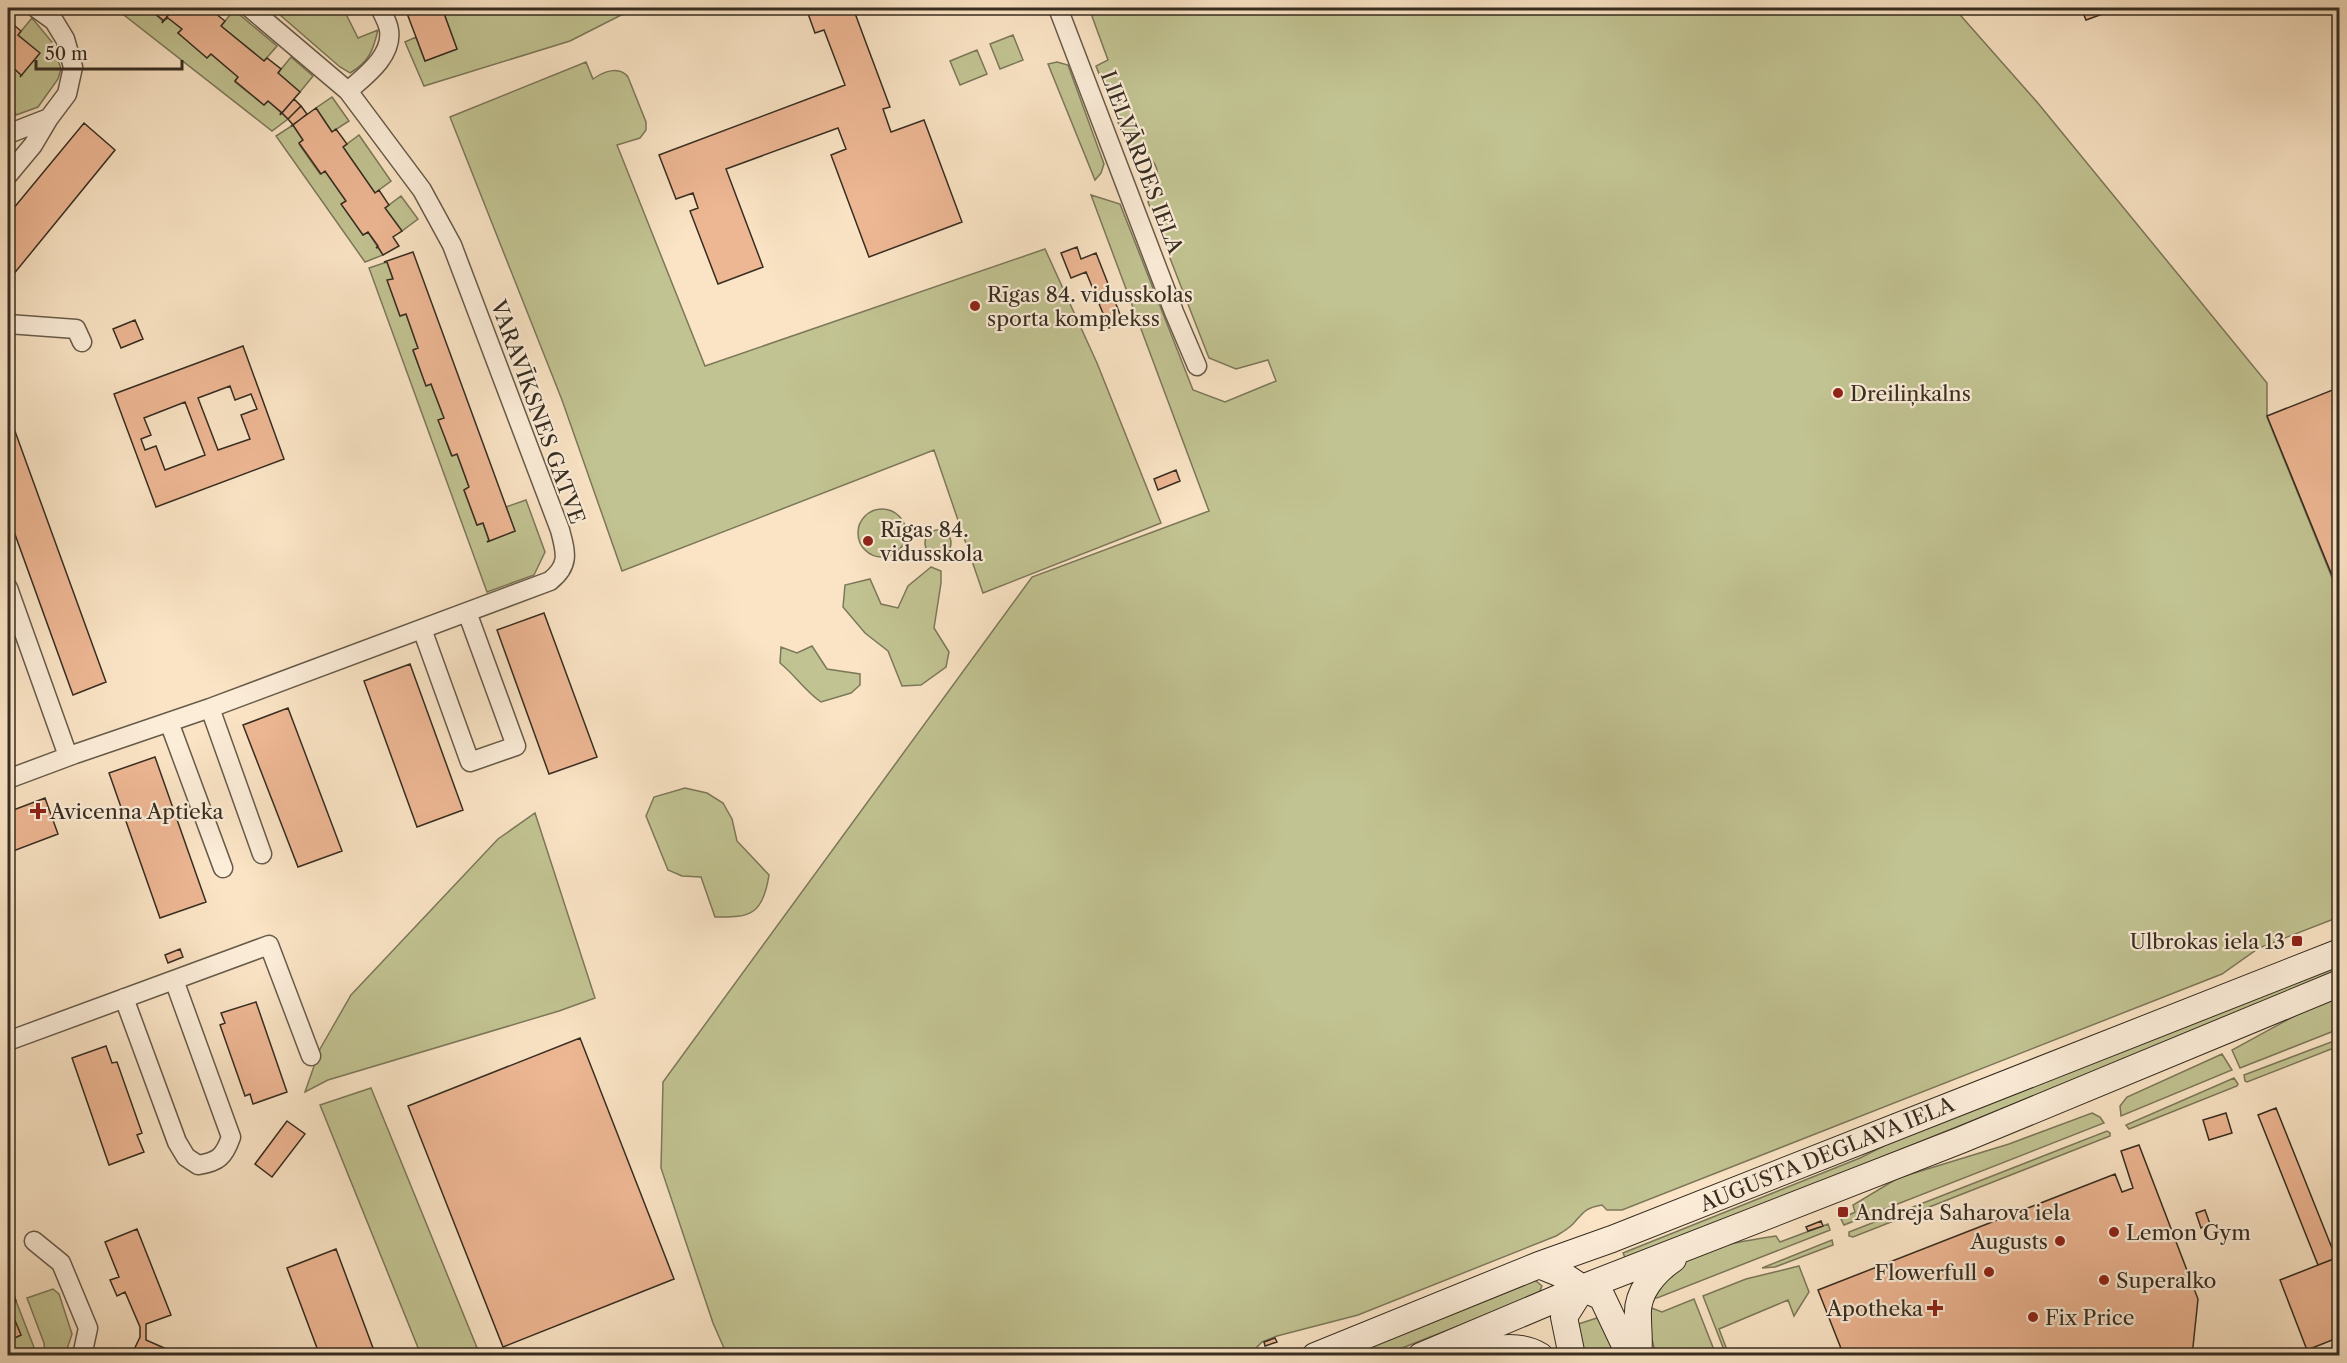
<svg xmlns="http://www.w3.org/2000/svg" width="2347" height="1363" font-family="'Libre Caslon Text',serif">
<rect width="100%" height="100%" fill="#fae4c5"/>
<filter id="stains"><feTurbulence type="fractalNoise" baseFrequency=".00333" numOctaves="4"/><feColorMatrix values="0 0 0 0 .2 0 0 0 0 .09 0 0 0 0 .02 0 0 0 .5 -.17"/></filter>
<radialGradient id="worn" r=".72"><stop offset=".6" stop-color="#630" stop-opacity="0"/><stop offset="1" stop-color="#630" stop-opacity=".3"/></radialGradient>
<path fill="#c2c392" stroke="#7c785a" stroke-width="1.5" d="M115,8H139L146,13L149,9L163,21L168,18L182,29L178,33L207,57L211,54L238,77L235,82L264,105L268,101L288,119L272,131Z
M272,8H343L358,38L378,30C373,51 369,62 350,73L340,67Z
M442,8H635L570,41L424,86L405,42L416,37L425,61L457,49Z
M1089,8H1954L2037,102L2267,383V417L2339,595V917L2259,948L2222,974L1622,1210H1607L1602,1205C1584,1208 1583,1213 1573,1224C1568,1229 1561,1233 1556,1236L1358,1315L1277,1336L1262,1342L1254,1350L1234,1355H727L713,1323L661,1168L663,1082L1032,577L1209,511L1091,195L1120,204L1193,390L1225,402L1276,381L1268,360L1236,369L1209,358L1148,202C1166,171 1158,157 1127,145L1096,66L1108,60Z
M234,10L277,46L264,61L221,26Z
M32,18L52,42L61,69L58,79L38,107L16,115L8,94V63L22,75L18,35Z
M1013,35L1023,60L1000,69L990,44Z
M977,50L987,74L960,85L950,61Z
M291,57L313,76L300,92L278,73Z
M586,62L593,79C603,72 619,65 628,77L646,122V130L640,138L617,145L705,366L1045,249L1097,363L1161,523L983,593L934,450L622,571L562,400L450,117Z
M1057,62L1068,65L1104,164L1101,173L1095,180L1048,64Z
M332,97L349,121L332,132L316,108Z
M293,125L303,140L299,144L320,174L325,171L346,201L342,204L363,235L368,232L383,255L365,262L276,136Z
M359,135L391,181L375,193L343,147Z
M401,196L418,219L402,231L385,208Z
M387,262L393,279L388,280L400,316L406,314L418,348L413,351L426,385L431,384L444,418L439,420L451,455L457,454L469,487L464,490L477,525L483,523L489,541L515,531L506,507L526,500L545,552L534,575L487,592L369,268Z
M858 533a24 24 0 1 1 48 0a24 24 0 1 1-48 0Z
M925 543a13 13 0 1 1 26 0a13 13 0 1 1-26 0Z
M931,567L941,571V583L934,628L949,652L946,667L921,685L902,686L888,651L865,633L843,607L845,585L870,579L881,604L898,608L908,586Z
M812,646L827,669L860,674V685L851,693L821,702C804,690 796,676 780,663L781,647L797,653Z
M685,788L707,793L723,803L732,819L737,841L769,875C763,914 751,918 715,917L701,877L682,876L668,870L646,816L654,797Z
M535,813L595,998L559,1011L328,1080L305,1092L320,1049L351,995L498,839Z
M2339,963V973L1626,1260L1623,1253L1860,1158L1933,1121Z
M2339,996V1029L2240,1068L2232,1050L2311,1007Z
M2339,1039V1046L2247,1082L2245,1081L2244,1075Z
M2222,1054L2232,1070L2121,1116L2120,1106L2127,1097Z
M2234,1078L2238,1084L2237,1086L2129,1129L2126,1125Z
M371,1088L480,1355H421L320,1105Z
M2092,1113L2100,1117L2104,1123L1844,1225L1841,1219L1855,1212L1853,1205L1898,1178L2009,1144Z
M2107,1131L2110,1133V1136L1853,1237L1849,1236V1232Z
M1828,1224L1830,1230L1657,1298L1647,1296C1657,1286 1666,1274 1677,1266C1706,1246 1743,1241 1776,1236L1780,1242Z
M1832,1240L1833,1245L1775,1267L1762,1268Z
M1799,1266L1809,1292L1794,1316L1788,1300L1719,1329L1729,1355H1726L1703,1296L1746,1279Z
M1530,1281H1536L1542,1286L1538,1295L1384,1355L1340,1356Z
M53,1289L59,1294L72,1334L65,1355H45L44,1343L27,1298Z
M1694,1299L1716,1355H1656L1648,1324L1646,1306L1662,1312Z
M16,1301L35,1350L33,1355L8,1356V1341L21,1335L8,1304Z
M1600,1317L1616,1355H1580L1572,1326Z"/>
<path fill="#eeb794" stroke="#362d21" stroke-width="1.5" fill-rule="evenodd" d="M139,8H174L162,23L163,20L149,9L146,13Z
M174,8H199L207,14L211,10L225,21L221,26L264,61L267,58L281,69L278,73L300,92L280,115L281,112L268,101L264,105L235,81L238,77L211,54L207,58L178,33L182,29L168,18L165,19Z
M405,8H442L457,49L425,61Z
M806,8H853L890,107L883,109L891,132L924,120L962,222L869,257L831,155L846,149L838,128L726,169L763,267L718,284L690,211L698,208L693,193L676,199L659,155L845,85L824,30L815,33Z
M2081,8H2119L2086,20Z
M8,20L21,31L18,35L40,53L20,77L21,75L8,63Z
M294,99L301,106L288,119L282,113Z
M301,106L307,114L293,125L288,119Z
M316,108L332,132L336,129L347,144L343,147L375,193L379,190L389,205L385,208L402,231L393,237L399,246L383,255L378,247L376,248L378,246L368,232L363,235L341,204L346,201L325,171L321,174L299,143L303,140L293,125L291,126Z
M84,123L115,150L8,281V215Z
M1077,247L1081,259L1096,253L1123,322L1109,328L1086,272L1071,278L1061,253Z
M413,252L515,531L487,542L489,540L483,523L477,525L464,490L469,487L457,454L452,456L438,420L444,418L431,384L426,386L413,350L418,348L406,314L400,316L387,280L393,279L387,262H384Z
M135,320L143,339L121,348L113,329Z
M243,346L284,459L156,507L114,394ZM230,386L235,400L251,394L257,409L241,415L250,439L218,450L198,398ZM185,402L205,455L165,470L156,446L145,450L141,439L151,435L144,418Z
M2340,387V595L2267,416Z
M8,412L106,682L73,695L8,515Z
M1176,470L1180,481L1158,490L1154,479Z
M544,613L597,757L549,774L497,630Z
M410,664L463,810L417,827L364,681Z
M288,708L342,851L298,867L243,725Z
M155,757L206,902L160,918L109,773Z
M45,798L58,834L8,853V812Z
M180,949L183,957L168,963L165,955Z
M256,1002L287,1092L253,1104L250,1094L245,1096L220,1025L225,1023L221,1013Z
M580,1038L674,1279L503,1347L408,1106Z
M106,1046L112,1063L117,1062L142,1133L137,1135L144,1152L109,1165L72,1058Z
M2276,1108L2336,1258L2318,1265L2258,1115Z
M2226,1113L2232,1133L2209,1140L2203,1120Z
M287,1121L305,1134L272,1177L255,1164Z
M2139,1145L2198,1299L2192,1356H1844L1818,1290L2115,1174L2122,1192L2133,1188L2121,1151Z
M2205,1210L2210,1224L2201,1228L2196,1213Z
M1821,1221L1823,1226L1808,1231L1806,1227Z
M137,1229L171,1315L146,1324V1340L171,1351L169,1356H131L140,1337V1327L125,1292L117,1296L110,1280L119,1277L105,1242Z
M336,1249L376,1356H320L287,1268Z
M2336,1258L2340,1268V1337L2307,1350L2280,1280Z
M11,1285L16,1301L8,1304L21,1335L8,1341V1286Z
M1275,1338L1277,1342L1265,1346L1264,1342Z"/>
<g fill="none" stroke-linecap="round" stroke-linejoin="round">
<g stroke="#675b4a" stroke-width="21">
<path id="street" d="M1058,8L1174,312L1197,366
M348,91C365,76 393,56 389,30C388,23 383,14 380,8
M8,134L49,118L67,94L73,67L65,39L54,21L36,8
M8,175L33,145L49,118
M8,324L76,329L82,342
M8,588L68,756
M422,629L470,762L516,746L467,612
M210,708L262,854
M169,722L223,868
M8,779L75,754L210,708L550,581C570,565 566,553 560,530L452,245L422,190L348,91L250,8
M124,998L177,1142L186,1157L198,1165C218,1162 224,1157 231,1137L174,980
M8,1041L269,945L311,1056
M34,1241L61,1263L88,1328L82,1356"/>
</g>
<g stroke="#362d21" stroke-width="28">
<path id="secondary" d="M1539,1265L1561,1274L1582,1288L1602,1297L1630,1356
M1315,1356L1539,1265L1612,1239L2340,952
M1421,1356L1582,1288L1961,1140L2340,983
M1470,1356C1490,1348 1520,1343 1540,1356
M1572,1356L1564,1317L1583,1287
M1638,1356C1640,1342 1638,1331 1638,1317C1636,1293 1654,1272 1673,1259"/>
</g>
<use href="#street" stroke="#fcedd9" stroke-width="18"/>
<use href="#secondary" stroke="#fcedd9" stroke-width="26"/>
</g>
<g fill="#8f2418" stroke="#fcedd9" stroke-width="2">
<circle cx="975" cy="306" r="6"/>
<circle cx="1838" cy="393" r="6"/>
<circle cx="868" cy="541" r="6"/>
<path d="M35 802h6v6h6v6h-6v6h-6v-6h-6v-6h6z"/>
<rect x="2291" y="935" width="12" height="12" rx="3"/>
<rect x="1837" y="1206" width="12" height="12" rx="3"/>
<circle cx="2114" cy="1232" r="6"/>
<circle cx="2060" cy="1241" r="6"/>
<circle cx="1989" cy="1272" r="6"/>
<circle cx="2104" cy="1280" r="6"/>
<path d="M1932 1299h6v6h6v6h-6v6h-6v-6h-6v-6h6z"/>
<circle cx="2033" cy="1317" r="6"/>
</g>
<g text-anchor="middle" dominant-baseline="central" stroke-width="4.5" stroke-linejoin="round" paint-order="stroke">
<g font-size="21" fill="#362d21" stroke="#fcedd9">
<text transform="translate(1142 162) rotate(69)">LIELVĀRDES IELA</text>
<text transform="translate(538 412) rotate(70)">VARAVĪKSNES GATVE</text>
<text transform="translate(1827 1154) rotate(-22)">AUGUSTA DEGLAVA IELA</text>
</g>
<g font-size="21" fill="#362d21" stroke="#fcedd9" text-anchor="start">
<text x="987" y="294">Rīgas 84. vidusskolas<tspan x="987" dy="24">sporta komplekss</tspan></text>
<text x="1850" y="393">Dreiliņkalns</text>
<text x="880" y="529">Rīgas 84.<tspan x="880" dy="24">vidusskola</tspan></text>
<text x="50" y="811">Avicenna Aptieka</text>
<text x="2285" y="941" text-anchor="end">Ulbrokas iela 13</text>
<text x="1855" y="1212">Andreja Saharova iela</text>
<text x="2126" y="1232">Lemon Gym</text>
<text x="2048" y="1241" text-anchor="end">Augusts</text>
<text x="1977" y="1272" text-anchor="end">Flowerfull</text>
<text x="2116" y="1280">Superalko</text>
<text x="1923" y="1308" text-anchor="end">Apotheka</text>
<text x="2045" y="1317">Fix Price</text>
</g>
</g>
<rect width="2347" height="1363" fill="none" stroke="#fae4c5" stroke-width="30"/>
<rect x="9" y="9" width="2329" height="1345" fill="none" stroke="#362d21" stroke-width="3"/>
<rect x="15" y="15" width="2317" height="1333" fill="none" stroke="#362d21" stroke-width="1.5"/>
<path d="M36 60v9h146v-9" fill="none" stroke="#362d21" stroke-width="3"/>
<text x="45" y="60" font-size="18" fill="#362d21" stroke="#fcedd9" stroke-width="4.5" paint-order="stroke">50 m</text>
<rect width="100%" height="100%" filter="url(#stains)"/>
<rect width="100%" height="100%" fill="url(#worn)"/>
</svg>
